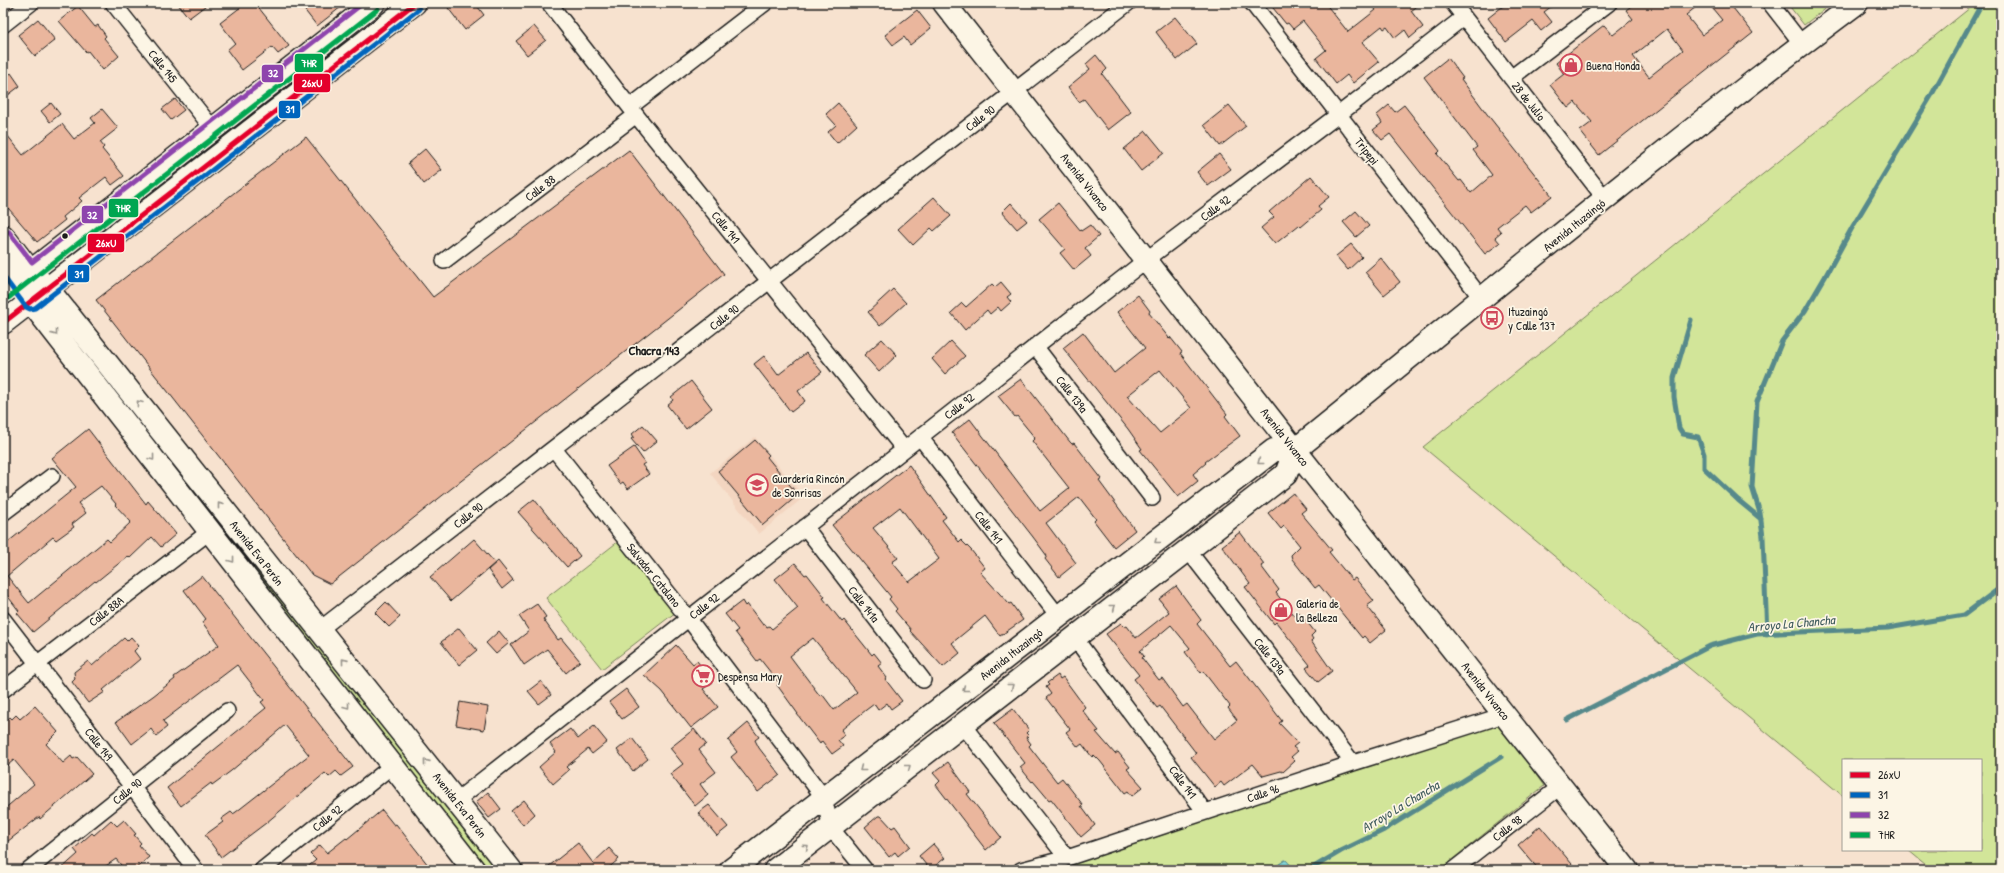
<svg xmlns="http://www.w3.org/2000/svg" width="2004" height="873" font-family="'Patrick Hand',sans-serif">
<rect width="100%" height="100%" fill="#f7e2cf"/>
<filter id="ink" filterUnits="userSpaceOnUse"><feTurbulence type="fractalNoise" baseFrequency=".025" numOctaves="2"/><feDisplacementMap in="SourceGraphic" scale="8" xChannelSelector="R" yChannelSelector="G"/><feConvolveMatrix kernelMatrix="1 2 1 2 8 2 1 2 1" color-interpolation-filters="sRGB"/></filter>
<g filter="url(#ink)">
<path fill="#f3d5c0" d="M755,437L804,497L759,534L710,473Z"/>
<path fill="#d2e599" stroke="#77805a" d="M1787,3H1832L1804,25Z
M1976,3H2001V870H1932L1908,850H1981V760H1843V796L1423,447Z
M60,306L501,870H487L51,312Z
M620,540L676,612L602,669L546,598Z
M1498,722L1544,786L1439,870H1295L1285,860L1271,870H1047L1144,841Z"/>
<path fill="#7fd1d5" stroke="#57898b" d="M1286,860L1295,870H1271L1285,860Z"/>
<g fill="none" stroke-linecap="round" stroke-linejoin="round">
<path stroke="#57898b" stroke-width="5" d="M1691,320L1674,378V397L1679,428L1683,434L1698,437L1704,454V468L1738,500L1761,519
M1767,634L1763,537L1760,513L1752,487L1757,402L1782,341L1805,311L1825,277L1853,226L1931,96L1982,3
M1567,720L1710,646L1757,634L1888,628L1964,615L2001,587
M1309,870L1341,851L1384,830L1501,757"/>
</g>
<path fill="#eab69d" stroke="#1c1c1c" fill-rule="evenodd" d="M177,3H209L189,18Z
M246,3H255L289,46L278,54L272,47L242,70L227,50L235,43L220,23Z
M299,3H346L317,26Z
M454,3H475L484,15L465,30L448,8Z
M1269,3H1325L1348,32L1376,10L1370,3H1421L1411,11L1423,27L1410,38L1405,30L1395,38L1387,27L1384,29L1382,26L1362,42L1379,62L1353,83L1347,75L1336,84L1316,58L1326,50L1303,21L1293,29L1288,23L1286,24Z
M1507,3H1556L1544,12L1552,22L1541,31L1533,21L1506,42L1488,18Z
M1635,3H1701L1686,15L1702,35L1722,20L1708,3H1729L1753,33L1599,155L1580,131L1592,122L1575,102L1568,108L1550,85L1564,74L1556,63L1604,25L1613,35L1633,19L1626,10ZM1667,29L1683,50L1649,77L1633,56Z
M78,6L95,27L98,25L106,36L104,38L119,56L103,70L88,51L86,52L59,21Z
M917,10L931,28L910,45L904,37L893,45L885,35Z
M1175,17L1197,44L1177,60L1156,32Z
M38,19L55,40L35,56L18,35Z
M534,26L546,40L527,55L516,41Z
M1096,55L1107,69L1102,74L1131,112L1108,130L1084,99L1079,102L1068,87L1090,69L1086,64Z
M1448,58L1463,78L1461,79L1487,114L1552,196L1531,212L1525,205L1497,227L1501,232L1495,237L1500,243L1485,254L1390,134L1382,140L1373,130L1382,123L1377,115L1389,105L1395,112L1404,105L1440,151L1437,154L1459,181L1461,180L1471,193L1492,175L1473,150L1477,147L1424,77Z
M11,73L20,86L3,99V80Z
M175,99L184,110L171,120L162,109Z
M51,103L60,114L50,122L41,111Z
M838,103L857,125L837,143L828,132L836,125L826,114Z
M1229,105L1246,126L1220,146L1204,125Z
M102,109L118,128L100,142L104,147L102,149L124,176L112,185L106,177L79,198L82,201L63,217L65,220L37,242L3,202V130L23,155L62,124L74,139L95,123L91,118Z
M1146,131L1164,153L1141,171L1124,149Z
M306,137L433,297L629,150L724,274L330,584L312,575L96,300Z
M425,149L442,170L424,184L408,163Z
M1219,154L1231,169L1208,186L1197,172Z
M1311,176L1329,197L1318,206L1321,210L1301,227L1299,225L1275,244L1261,228L1274,217L1269,212Z
M934,197L951,216L934,231L931,228L913,245L898,229Z
M1011,203L1027,221L1017,229L1002,212Z
M1058,203L1081,231L1090,225L1099,236L1085,248L1091,256L1074,270L1060,253L1065,249L1039,219Z
M1356,211L1369,226L1356,237L1343,222Z
M1351,244L1362,257L1348,270L1336,256Z
M1381,258L1400,282L1384,295L1365,272Z
M1001,282L1011,294L1007,297L1011,302L1001,311L998,307L990,314L987,310L965,330L951,313L962,303L966,307L992,284L995,287Z
M893,289L906,303L880,326L868,312Z
M1138,295L1150,311L1149,313L1169,338L1170,337L1182,352L1180,353L1227,414L1225,416L1240,436L1205,462L1206,463L1193,474L1198,481L1178,497L1140,450L1142,449L1128,429L1063,348L1083,332L1114,373L1145,348L1117,312ZM1160,370L1191,408L1160,433L1127,396Z
M882,339L897,355L879,372L864,355Z
M951,341L965,356L945,374L932,359Z
M806,353L822,372L798,391L805,401L791,412L754,364L764,356L778,375Z
M1021,379L1070,442L1072,444L1074,443L1102,479L1099,481L1135,530L1114,547L1094,521L1096,519L1079,497L1046,523L1076,563L1059,577L1045,559L1047,556L1033,537L952,433L970,419L1040,511L1069,488L1032,441L1035,438L1017,416L1015,417L998,396Z
M691,381L712,408L686,429L667,405L673,400L671,397Z
M643,425L657,441L643,453L631,439L634,437L632,434Z
M88,429L146,504L148,501L176,534L161,547L152,537L130,558L128,556L96,582L95,581L33,632L17,613L19,611L3,590V546L76,487L52,458ZM101,486L116,504L115,505L131,522L110,542L107,539L29,603L7,576L53,537L56,540L74,527L72,524L86,513L78,503Z
M755,440L769,455L767,457L798,495L763,525L718,471Z
M634,447L645,463L642,465L649,474L628,489L623,482L620,484L607,466Z
M909,465L946,517L942,520L959,542L961,540L971,550L985,568L980,572L1009,604L1011,603L1023,620L1000,636L985,616L952,643L960,653L943,667L910,631L911,630L895,611L897,609L889,599L891,597L832,525ZM900,507L939,559L909,582L892,562L898,558L873,528Z
M1293,493L1306,509L1301,513L1332,550L1329,552L1352,580L1355,578L1374,601L1367,606L1386,630L1370,643L1364,636L1362,638L1319,585L1315,588L1292,559L1291,555L1300,546L1284,526L1281,529L1268,513Z
M534,499L580,556L567,567L518,512Z
M1240,532L1264,564L1261,566L1279,590L1276,593L1294,616L1299,612L1315,632L1311,636L1313,639L1311,641L1332,671L1318,682L1306,668L1310,665L1276,622L1274,624L1245,587L1250,584L1222,546Z
M474,539L495,563L451,601L430,577Z
M498,561L513,580L502,589L488,570Z
M795,563L805,575L807,574L825,597L823,598L842,622L844,620L872,655L874,653L882,663L878,666L887,678L885,679L902,701L891,709L887,703L878,710L874,704L866,710L841,730L845,735L838,740L843,746L832,754L822,741L820,744L797,714H798L777,685L779,683L760,659L757,661L735,632L738,630L725,614L742,601L745,606L747,604L763,625L765,624L767,627L769,626L772,629L798,608L775,579ZM813,638L857,692L834,710L822,694L820,696L790,656Z
M202,576L353,767L341,776L336,771L329,777L325,773L266,823L221,857L205,835L223,822L221,819L231,812L233,814L236,812L309,755L285,725L231,771L212,785L211,783L181,806L167,788L266,708L261,702L264,700L237,665L163,721L167,727L156,736L151,729L132,744L116,722L153,696L175,679L174,677L219,645L202,622L206,619L184,590Z
M1176,586L1201,620L1197,624L1230,666L1236,661L1282,721L1279,723L1298,743L1293,747L1298,751L1291,757L1295,761L1283,772L1281,771L1263,776L1253,764L1224,786L1221,782L1215,787L1191,757L1196,753L1160,706L1157,708L1134,679L1139,675L1106,634L1121,623L1125,627L1127,626L1136,638L1169,612L1159,599ZM1171,625L1190,648L1185,652L1201,673L1203,671L1230,706L1228,708L1237,720L1214,739L1187,704L1183,707L1162,678L1159,680L1142,658L1144,656L1140,651Z
M386,602L400,617L389,627L375,613Z
M537,604L546,617L543,619L558,640L561,638L580,661L566,673L547,649L524,665L511,645L529,631L519,616Z
M459,628L477,650L459,665L441,642Z
M499,631L509,643L496,654L486,643Z
M131,637L139,646L134,651L140,659L103,690L105,692L88,703L72,682L75,679L74,672L88,661L92,666L124,638L127,641Z
M676,645L693,664L697,661L713,682L703,689L718,707L691,728L662,691L644,675Z
M1058,675L1060,679L1063,677L1085,707L1082,710L1099,731L1096,732L1115,754L1118,752L1130,767L1127,769L1143,787L1132,796L1128,791L1125,793L1100,761L1094,755L1092,757L1082,744L1078,747L1066,732L1070,729L1046,698L1051,694L1046,687L1049,685L1047,683Z
M541,681L551,695L539,704L528,691Z
M626,689L639,707L622,719L609,702Z
M460,702L488,707L484,730L456,725Z
M35,706L58,732L46,744L63,763L71,756L73,759L77,757L92,774L40,819L39,817L3,845V810L34,784L14,760L3,769V723L10,717L12,719L16,715L20,719Z
M1013,709L1029,730L1026,733L1029,736L1026,737L1031,744L1029,746L1057,782L1062,778L1083,805L1081,806L1095,825L1081,837L1051,799L1049,800L1033,781L1032,782L1020,767L1025,763L994,723Z
M748,723L759,737L755,740L759,748L780,775L758,792L731,757L737,752L728,740Z
M594,726L607,742L592,754L588,749L566,767L569,770L553,784L539,767L556,752L550,744L570,729L578,739Z
M694,729L706,744L699,750L716,772L700,784L708,795L695,806L670,774L683,764L670,748Z
M632,738L648,759L633,771L617,750Z
M948,762L970,792L967,794L1001,837L986,850L936,785L940,781L933,773Z
M488,792L501,809L489,818L476,802Z
M524,800L535,814L523,825L511,811Z
M709,805L728,827L717,836L698,813Z
M382,810L394,825L396,824L432,870H304L316,860L310,854L320,845L327,853L346,838L347,839Z
M878,816H881L892,828L895,826L910,846L898,856L895,852L889,857L865,827Z
M111,820L117,826L124,820L136,834L134,835L141,843L139,845L149,857L134,870H125L116,859L100,870H60L78,854L74,849L92,833L94,835Z
M1540,826L1577,870H1539L1518,845Z
M578,843L593,863L609,848L619,859L606,870H544Z
M933,844L945,858L930,870L919,856Z"/>
<g fill="none" stroke-linecap="round" stroke-linejoin="round">
<g stroke="#1c1c1c" stroke-width="18">
<path id="street" d="M113,3L213,129
M549,3L636,115L904,449
M1252,3L1482,299
M1453,3L1606,200
M1770,3L1802,44
M3,25L31,3
M1511,78L1609,3
M630,107L765,3
M444,261L636,115
M1035,346L1152,498
M920,437L1059,617
M554,449L688,618L824,798L831,828L865,870
M3,513L52,476
M805,527L923,680
M1187,549L1353,763
M3,619L196,870
M319,630L1128,3
M1074,637L1205,812
M3,690L209,532
M962,724L1067,858
M457,800L1146,260L1338,115L1464,17
M28,870L227,711
M262,870L393,765
M1021,870L1067,858L1353,763L1504,715
M1453,870L1561,786"/>
</g>
<g stroke="#1c1c1c" stroke-width="25">
<path id="secondary" d="M944,3L1295,450L1627,870
M3,236L31,272L48,289L511,870
M3,264L31,302L474,870
M731,870L1274,450H1295
M775,870L1286,474L1295,450C1481,300 1665,146 1857,3"/>
</g>
<g stroke="#1c1c1c" stroke-width="25">
<path id="primary" d="M3,293L374,3
M3,323L415,3"/>
</g>
<use href="#street" stroke="#fcf5e5" stroke-width="15"/>
<use href="#secondary" stroke="#fcf5e5" stroke-width="22"/>
<use href="#primary" stroke="#fcf5e5" stroke-width="22"/>
<g stroke="#fcf5e5" stroke-width="8">
<path id="bus-1" d="M3,323L415,3"/>
</g>
<g stroke="#fcf5e5" stroke-width="8">
<path id="bus-2" d="M3,276L26,307L30,309L35,308L419,9"/>
</g>
<g stroke="#fcf5e5" stroke-width="8">
<path id="bus-3" d="M9,232L32,262L363,3"/>
</g>
<g stroke="#fcf5e5" stroke-width="8">
<path id="bus-4" d="M7,299L378,9"/>
</g>
<use href="#bus-1" stroke="#e4002b" stroke-width="5"/>
<use href="#bus-2" stroke="#0065bd" stroke-width="5"/>
<use href="#bus-3" stroke="#8e44ad" stroke-width="5"/>
<use href="#bus-4" stroke="#00a651" stroke-width="5"/>
</g>
<defs><path id="oneway-chevron" d="M-2-3.5L2.5 0L-2 3.5" fill="none" stroke-width="1.6" stroke-linecap="round" stroke-linejoin="round"/></defs>
<g stroke="#97938b">
<use href="#oneway-chevron" transform="translate(55 333) rotate(52)"/>
<use href="#oneway-chevron" transform="translate(139 403) rotate(-128)"/>
<use href="#oneway-chevron" transform="translate(152 458) rotate(52)"/>
<use href="#oneway-chevron" transform="translate(1260 462) rotate(142)"/>
<use href="#oneway-chevron" transform="translate(220 505) rotate(-128)"/>
<use href="#oneway-chevron" transform="translate(1157 541) rotate(142)"/>
<use href="#oneway-chevron" transform="translate(232 560) rotate(52)"/>
<use href="#oneway-chevron" transform="translate(1113 607) rotate(-38)"/>
<use href="#oneway-chevron" transform="translate(344 661) rotate(-129)"/>
<use href="#oneway-chevron" transform="translate(1011 686) rotate(-38)"/>
<use href="#oneway-chevron" transform="translate(965 689) rotate(142)"/>
<use href="#oneway-chevron" transform="translate(347 706) rotate(52)"/>
<use href="#oneway-chevron" transform="translate(426 762) rotate(-129)"/>
<use href="#oneway-chevron" transform="translate(908 767) rotate(-38)"/>
<use href="#oneway-chevron" transform="translate(862 769) rotate(142)"/>
<use href="#oneway-chevron" transform="translate(806 847) rotate(-37)"/>
</g>
</g>
<defs>
<g id="shop-ring" transform="scale(1.15)"><circle r="9.5" fill="#fcf5e5" stroke="#d1495b" stroke-width="1.5"/><path d="M-5-2.5h2.3a2.7 3.5 0 0 1 5.4 0H5L5.5 6h-11ZM-1.5-2.5h3a1.5 2.3 0 0 0-3 0Z" fill="#d1495b"/></g>
<g id="bus-ring" transform="scale(1.15)"><circle r="9.5" fill="#fcf5e5" stroke="#d1495b" stroke-width="1.5"/><path d="M-5-6H5V4H4V6H2V4H-2V6H-4V4H-5ZM-3.5-4V0h7V-4ZM-3.5 1.2v1.5H-2V1.2ZM2 1.2v1.5H3.5V1.2Z" fill="#d1495b"/></g>
<g id="school-ring" transform="scale(1.15)"><circle r="9.5" fill="#fcf5e5" stroke="#d1495b" stroke-width="1.5"/><path d="M0-5L7-2L0 1L-7-2ZM-4 1L0 2.5L4 1V4Q0 6-4 4Z" fill="#d1495b"/></g>
<g id="supermarket-ring" transform="scale(1.15)"><circle r="9.5" fill="#fcf5e5" stroke="#d1495b" stroke-width="1.5"/><path d="M-6-5.5h2.5l.6 2H6L4.5 2H-2.5L-4.4-4H-6ZM-1.5 3.2a1.3 1.3 0 1 0 .1 0ZM3 3.2a1.3 1.3 0 1 0 .1 0Z" fill="#d1495b"/></g>
</defs>
<g fill-rule="evenodd">
<use href="#shop-ring" x="1571" y="65"/>
<use href="#bus-ring" x="1492" y="318"/>
<use href="#school-ring" x="757" y="485"/>
<use href="#shop-ring" x="1281" y="610"/>
<use href="#supermarket-ring" x="703" y="676"/>
</g>
<circle fill="#1c1c1c" stroke="#fcf5e5" stroke-width="1.5" cx="65" cy="236" r="3.5"/>
<g text-anchor="middle" dominant-baseline="central" stroke-width="3.5" stroke-linejoin="round" paint-order="stroke">
<g font-size="12" fill="#1c1c1c" stroke="#fcf5e5" text-anchor="start">
<text x="1586" y="65">Buena Honda</text>
<text x="1508" y="311">Ituzaingó<tspan x="1508" dy="14">y Calle 137</tspan></text>
<text x="772" y="478">Guardería Rincón<tspan x="772" dy="14">de Sonrisas</tspan></text>
<text x="1296" y="603">Galería de<tspan x="1296" dy="14">la Belleza</tspan></text>
<text x="718" y="676">Despensa Mary</text>
</g>
<g font-size="12" fill="#1c1c1c" stroke="#fcf5e5">
<text transform="translate(163 66) rotate(51)">Calle 145</text>
<text transform="translate(1529 101) rotate(52)">28 de Julio</text>
<text transform="translate(980 118) rotate(-38)">Calle 90</text>
<text transform="translate(1367 151) rotate(52)">Tripepi</text>
<text transform="translate(1085 182) rotate(52)">Avenida Vivanco</text>
<text transform="translate(540 188) rotate(-37)">Calle 88</text>
<text transform="translate(1215 208) rotate(-37)">Calle 92</text>
<text transform="translate(1574 225) rotate(-39)">Avenida Ituzaingó</text>
<text transform="translate(726 227) rotate(51)">Calle 141</text>
<text transform="translate(724 317) rotate(-38)">Calle 90</text>
<text transform="translate(1072 394) rotate(52)">Calle 139a</text>
<text transform="translate(959 406) rotate(-38)">Calle 92</text>
<text transform="translate(1285 437) rotate(52)">Avenida Vivanco</text>
<text transform="translate(468 515) rotate(-38)">Calle 90</text>
<text transform="translate(989 527) rotate(52)">Calle 141</text>
<text transform="translate(257 553) rotate(52)">Avenida Eva Perón</text>
<text transform="translate(654 575) rotate(51)">Salvador Catalano</text>
<text transform="translate(864 604) rotate(52)">Calle 141a</text>
<text transform="translate(704 606) rotate(-38)">Calle 92</text>
<text transform="translate(106 611) rotate(-38)">Calle 88A</text>
<text transform="translate(1011 654) rotate(-38)">Avenida Ituzaingó</text>
<text transform="translate(1270 656) rotate(52)">Calle 139a</text>
<text transform="translate(1486 691) rotate(52)">Avenida Vivanco</text>
<text transform="translate(99 744) rotate(52)">Calle 149</text>
<text transform="translate(1183 782) rotate(53)">Calle 141</text>
<text transform="translate(127 791) rotate(-39)">Calle 90</text>
<text transform="translate(1263 793) rotate(-19)">Calle 96</text>
<text transform="translate(460 805) rotate(52)">Avenida Eva Perón</text>
<text transform="translate(327 818) rotate(-39)">Calle 92</text>
<text transform="translate(1507 828) rotate(-38)">Calle 98</text>
</g>
<g font-size="13" font-weight="bold" fill="#1c1c1c" stroke="#fcf5e5">
<text x="654" y="350">Chacra 143</text>
</g>
<g font-size="13" font-style="italic" fill="#3f5b5d" stroke="#fcf5e5">
<text transform="translate(1791 623) rotate(-5)">Arroyo La Chancha</text>
<text transform="translate(1400 806) rotate(-31)">Arroyo La Chancha</text>
</g>
</g>
<g stroke="#fcf5e5" stroke-width="1.5">
<rect x="294" y="53" width="30" height="20" rx="4" fill="#00a651"/>
<rect x="261" y="64" width="23" height="19" rx="4" fill="#8e44ad"/>
<rect x="293" y="73" width="38" height="20" rx="4" fill="#e4002b"/>
<rect x="278" y="100" width="23" height="19" rx="4" fill="#0065bd"/>
<rect x="108" y="198" width="31" height="20" rx="4" fill="#00a651"/>
<rect x="81" y="205" width="23" height="19" rx="4" fill="#8e44ad"/>
<rect x="87" y="233" width="38" height="20" rx="4" fill="#e4002b"/>
<rect x="67" y="264" width="23" height="19" rx="4" fill="#0065bd"/>
</g>
<g font-size="11" text-anchor="middle" font-weight="bold" fill="#fff">
<text x="309" y="67">7HR</text>
<text x="273" y="77">32</text>
<text x="312" y="87">26xU</text>
<text x="290" y="113">31</text>
<text x="123" y="212">7HR</text>
<text x="92" y="219">32</text>
<text x="106" y="247">26xU</text>
<text x="79" y="278">31</text>
</g>
<rect width="2004" height="873" fill="none" stroke="#fcf5e5" stroke-width="16"/>
<rect x="8" y="8" width="1988" height="857" fill="none" stroke="#1c1c1c" stroke-width="1.5" filter="url(#ink)"/>
<rect x="1842" y="759" width="140" height="92" fill="#fcf5e5" stroke="#a29e95"/>
<rect x="1850" y="772" width="20" height="6" fill="#e4002b" stroke="#a29e95"/>
<text x="1878" y="779" font-size="12" fill="#1c1c1c">26xU</text>
<rect x="1850" y="792" width="20" height="6" fill="#0065bd" stroke="#a29e95"/>
<text x="1878" y="799" font-size="12" fill="#1c1c1c">31</text>
<rect x="1850" y="812" width="20" height="6" fill="#8e44ad" stroke="#a29e95"/>
<text x="1878" y="819" font-size="12" fill="#1c1c1c">32</text>
<rect x="1850" y="832" width="20" height="6" fill="#00a651" stroke="#a29e95"/>
<text x="1878" y="839" font-size="12" fill="#1c1c1c">7HR</text>
</svg>
